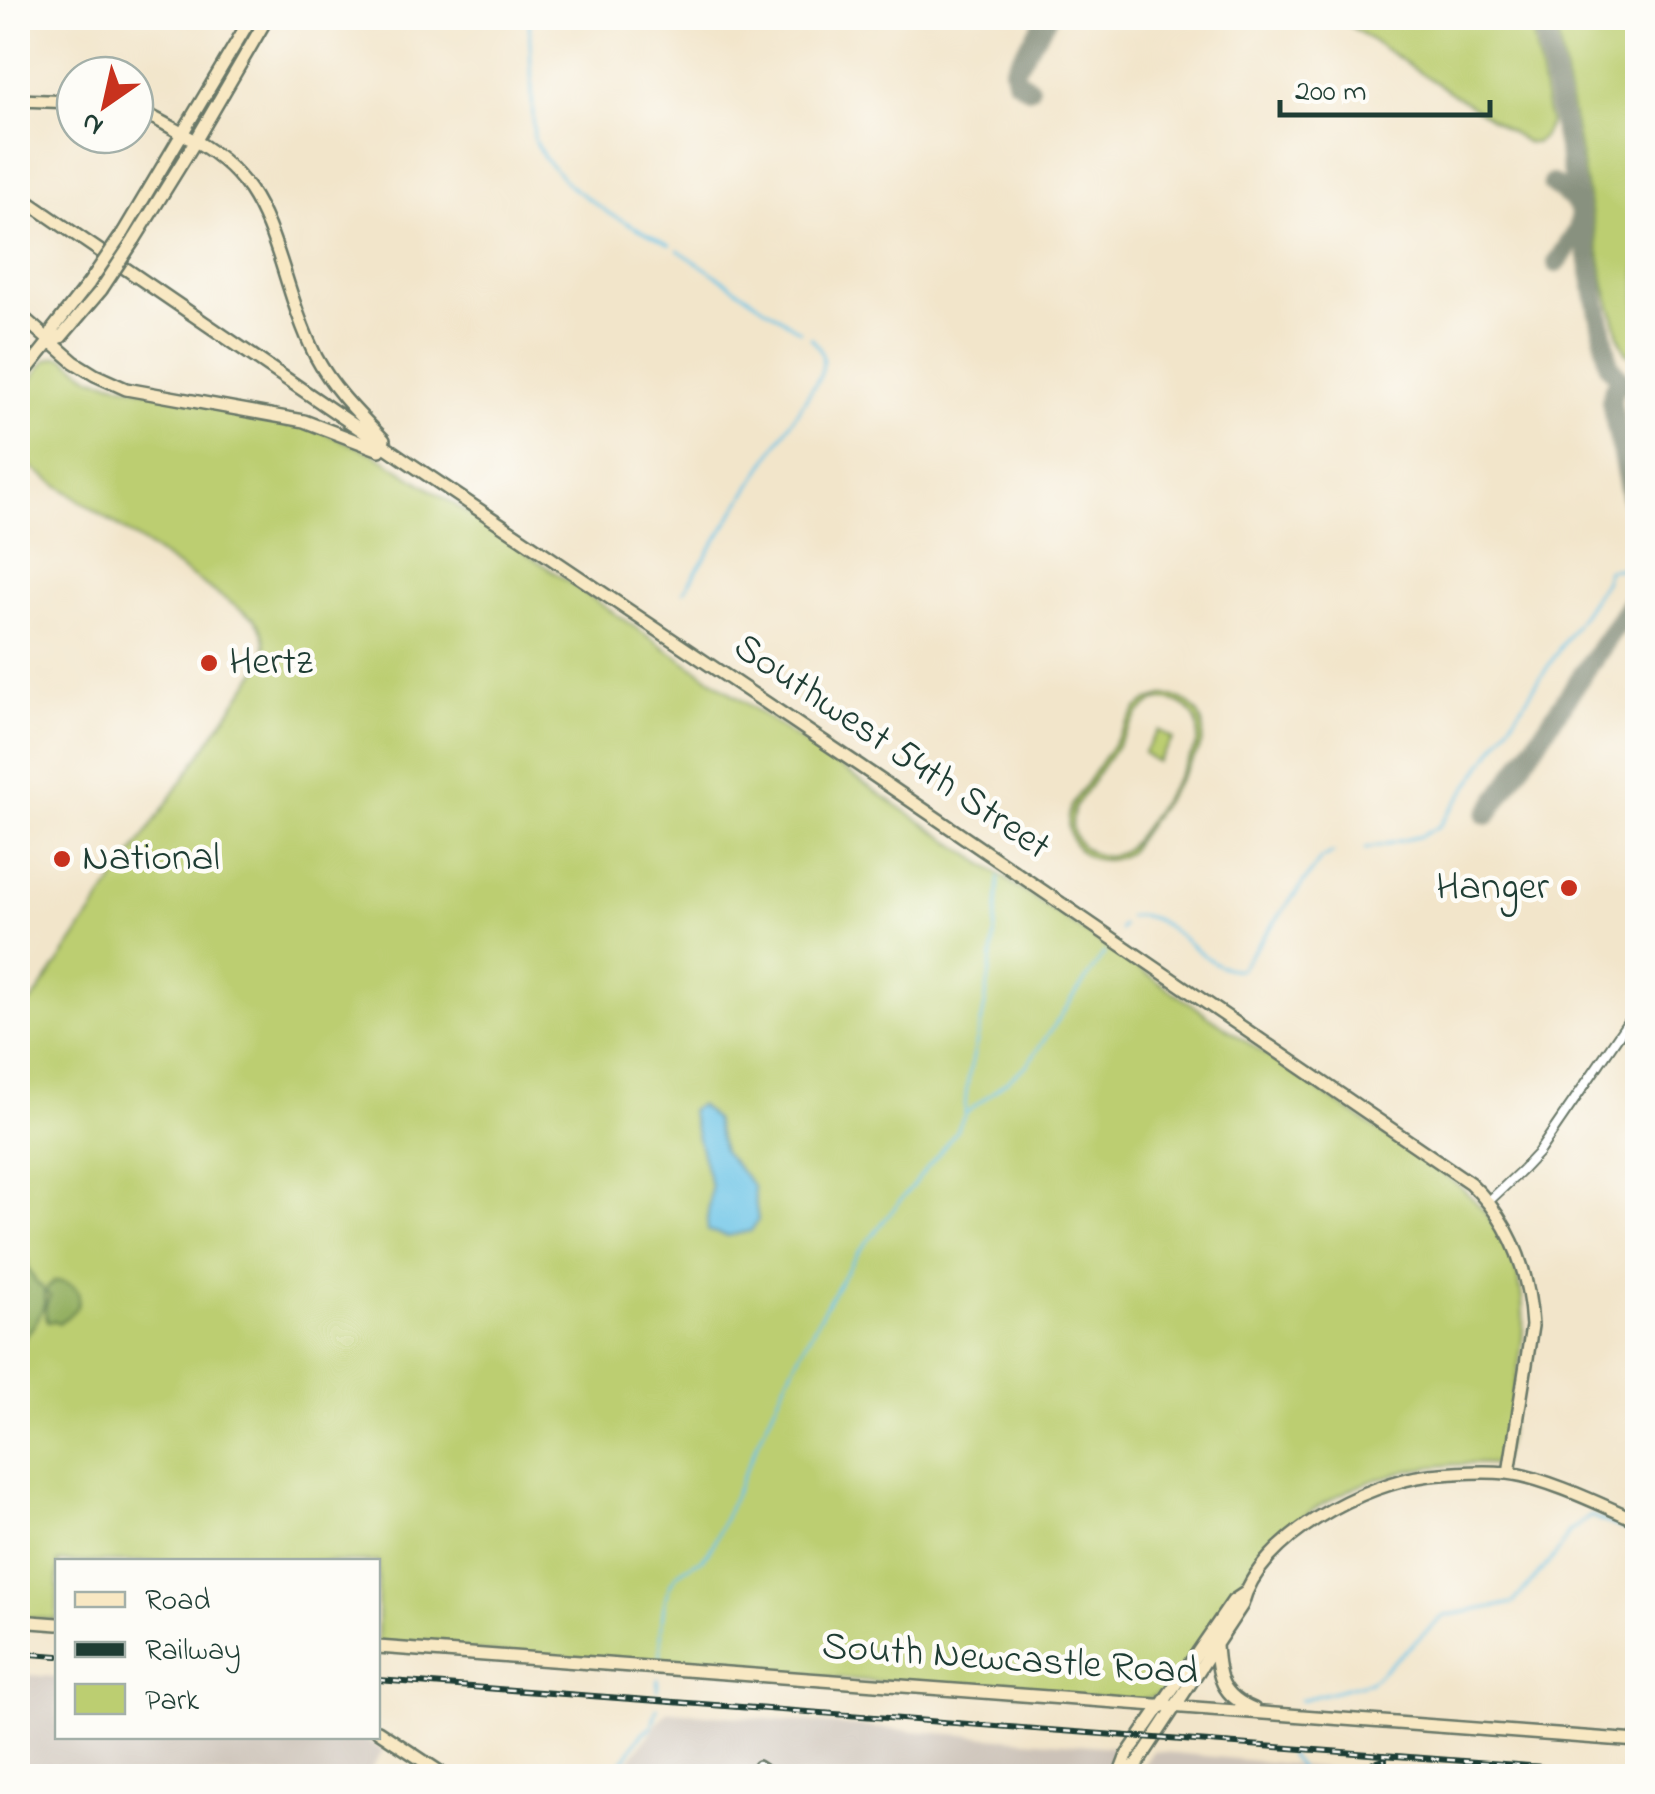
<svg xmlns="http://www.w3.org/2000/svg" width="1655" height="1794" font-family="'Indie Flower',sans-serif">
<rect width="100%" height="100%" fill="#fdfcf7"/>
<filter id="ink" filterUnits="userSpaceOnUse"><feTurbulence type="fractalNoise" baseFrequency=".01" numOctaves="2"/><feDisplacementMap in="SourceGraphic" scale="20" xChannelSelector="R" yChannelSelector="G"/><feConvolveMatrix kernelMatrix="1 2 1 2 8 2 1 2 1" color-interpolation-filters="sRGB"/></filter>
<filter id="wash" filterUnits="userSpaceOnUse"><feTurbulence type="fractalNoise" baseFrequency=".0048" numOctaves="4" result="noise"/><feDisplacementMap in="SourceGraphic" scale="40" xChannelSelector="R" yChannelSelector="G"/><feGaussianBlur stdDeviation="2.25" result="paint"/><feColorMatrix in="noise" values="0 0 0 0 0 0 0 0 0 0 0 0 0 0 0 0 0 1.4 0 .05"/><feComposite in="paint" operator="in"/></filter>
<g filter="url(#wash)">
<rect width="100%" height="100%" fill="#f2e5ca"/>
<path fill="#ccc2b8" d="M18,1674L57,1677L58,1736H362L383,1751L366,1776H37L18,1763Z
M667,1711L1127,1748L1107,1776H649L628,1762Z
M1153,1751L1369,1772L1415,1776H1136Z"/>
<path fill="#bcce71" stroke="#6e8652" stroke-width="2.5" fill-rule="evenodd" d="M1338,18H1530L1550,123L1541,139L1535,143L1526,142Z
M1554,18H1637V363L1626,352L1620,339L1605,285Z
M56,357L64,358L93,378L309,426L375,454L460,508L800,740L1453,1181C1494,1213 1522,1261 1523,1314C1524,1340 1519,1366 1514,1391C1511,1413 1510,1439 1501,1460L1495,1464C1402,1461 1316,1488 1255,1563C1223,1603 1199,1650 1166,1689L1155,1696L1138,1701L378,1644V1562H58L57,1620L18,1617V1012L34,999L259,668C269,650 267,633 253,618L18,458V398L46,360Z
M1163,696C1195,698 1212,722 1198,752L1128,853C1092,874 1058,844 1071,806L1137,709L1149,700ZM1162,700C1189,701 1204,721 1196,747C1185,766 1138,842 1123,851C1109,859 1091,857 1080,844C1070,833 1071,820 1075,807L1139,713L1153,702Z
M1159,730L1173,739L1157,762L1143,753Z"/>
<path fill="#95b163" stroke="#5a774c" stroke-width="2.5" d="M18,1211L21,1218C19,1234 27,1252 28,1268C31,1272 33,1277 36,1282C37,1284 40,1285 42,1287C53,1304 29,1333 18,1345Z
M54,1281C69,1281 84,1287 77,1306C74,1312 64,1319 59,1324L54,1321L48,1322C44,1313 45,1304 50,1296L46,1293L48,1286H51Z"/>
<path fill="#69c3e7" stroke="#44808e" stroke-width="2.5" d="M699,1105L714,1119L723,1151L753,1186L758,1220L751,1231L728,1236L708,1231L707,1221L711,1186L690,1110Z"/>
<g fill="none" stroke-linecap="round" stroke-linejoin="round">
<path stroke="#69c3e7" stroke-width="2.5" d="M529,18L534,140L545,159L570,186L610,214L670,245
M678,250L800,331
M684,591L819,378C826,362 824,351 811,338
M1365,849L1421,836L1439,826L1472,781L1604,582L1608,570L1626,568
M1129,917C1167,904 1204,975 1240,969L1321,859L1333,853
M1120,930L1123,925
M965,1113C965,1075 979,1040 985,1004C992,962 997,920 999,878
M660,1660C662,1635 659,1589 680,1572C693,1562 702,1563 712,1547C756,1447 798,1344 858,1253L956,1132L965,1114L1027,1065L1105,952
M657,1690L658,1679
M1300,1700L1370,1682L1444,1616L1513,1603L1558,1552L1569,1532L1591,1516L1638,1535
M1289,1755L1298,1765L1303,1776
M604,1776C609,1773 615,1770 619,1766C632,1754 635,1734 652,1727L657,1708"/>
<path stroke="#88917f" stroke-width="20" d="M1542,18L1609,365L1620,380L1638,387
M1029,88L1016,79L1014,69L1047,18
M1552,184L1572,198L1578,207
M1557,263L1578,230L1580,219
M1620,380L1614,388L1611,401L1638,533
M1487,815L1631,603L1638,589"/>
</g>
</g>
<g filter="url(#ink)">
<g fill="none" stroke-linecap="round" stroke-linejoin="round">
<g stroke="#697868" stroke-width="12">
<path id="street" d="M1489,1201L1522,1170L1538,1153L1638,1007
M751,1776L758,1765L775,1776"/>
</g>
<g stroke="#697868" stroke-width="16">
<path id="secondary" d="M18,100L75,102
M135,109C152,116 167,125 183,134C247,167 263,204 284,271C293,300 302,329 316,357C333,389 359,414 384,440
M18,195L405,460L860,766L1470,1183C1511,1222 1529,1270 1532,1326L1509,1473
M123,233L251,18
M134,240L196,140L267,18
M18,313L74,362L95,375L126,389L304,421L380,450
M49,342L53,329L89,283
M18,381L49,342L61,337L101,290
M18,1621L58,1624
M1216,1645C1218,1677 1221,1696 1254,1709
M378,1647L1638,1741
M378,1731L446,1776
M1119,1776L1127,1755L1233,1601L1245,1593
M1120,1776L1137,1764L1242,1605C1259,1537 1365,1483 1430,1475C1451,1473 1487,1471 1507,1473C1545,1477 1602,1505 1638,1521"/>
</g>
<use href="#street" stroke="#fff" stroke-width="8"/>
<use href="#secondary" stroke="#f8e8c3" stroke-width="11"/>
<g stroke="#1f3d34" stroke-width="6">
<path id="rail" d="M18,1653L58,1656
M378,1680L1638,1774
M1338,1776L1353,1769L1385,1760"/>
</g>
<use href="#rail" stroke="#fdfcf7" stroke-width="2.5" stroke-dasharray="8" stroke-linecap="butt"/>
<g stroke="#697868" stroke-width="16" stroke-linecap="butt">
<path id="secondary-bridge" d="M89,283L123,233
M101,290L134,240"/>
</g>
<use href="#secondary-bridge" stroke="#f8e8c3" stroke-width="11"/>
</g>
</g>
<g fill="#c8321e" stroke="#fdfcf7" stroke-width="4">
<circle cx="209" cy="663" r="10"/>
<circle cx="62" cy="859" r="10"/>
<circle cx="1569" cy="888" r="10"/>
</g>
<g text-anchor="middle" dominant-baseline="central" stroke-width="9" stroke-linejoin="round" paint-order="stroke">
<g font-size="40" fill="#1f3d34" stroke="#fdfcf7" text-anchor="start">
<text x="229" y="663">Hertz</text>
<text x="82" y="859">National</text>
<text x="1549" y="888" text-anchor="end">Hanger</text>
</g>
<g font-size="40" fill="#1f3d34" stroke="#fdfcf7">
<text transform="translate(891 748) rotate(34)">Southwest 54th Street</text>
<text transform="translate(1010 1661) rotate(4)">South Newcastle Road</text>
</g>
</g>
<rect width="1655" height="1794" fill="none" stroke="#fdfcf7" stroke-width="60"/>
<rect x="55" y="1559" width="325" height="180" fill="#fdfcf7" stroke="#a4b0a9" stroke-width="2.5"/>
<rect x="75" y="1592" width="50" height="15" fill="#f8e8c3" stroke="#a4b0a9" stroke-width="2.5"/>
<text x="145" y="1609" font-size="30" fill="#1f3d34">Road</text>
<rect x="75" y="1642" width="50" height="15" fill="#1f3d34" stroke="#a4b0a9" stroke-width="2.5"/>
<text x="145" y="1659" font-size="30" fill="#1f3d34">Railway</text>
<rect x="75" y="1684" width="50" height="30" fill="#bcce71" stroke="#a4b0a9" stroke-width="2.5"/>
<text x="145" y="1709" font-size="30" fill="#1f3d34">Park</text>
<g transform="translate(105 105) rotate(214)"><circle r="48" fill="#fdfcf7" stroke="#a4b0a9" stroke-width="2.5"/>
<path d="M0-8L18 38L0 25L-18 38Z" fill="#c8321e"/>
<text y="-15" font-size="28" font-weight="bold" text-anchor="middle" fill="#1f3d34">N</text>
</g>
<path d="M1280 100v15h210v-15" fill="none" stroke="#1f3d34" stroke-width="5"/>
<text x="1295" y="100" font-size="30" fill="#1f3d34" stroke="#fdfcf7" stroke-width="8" paint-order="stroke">200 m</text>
</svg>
